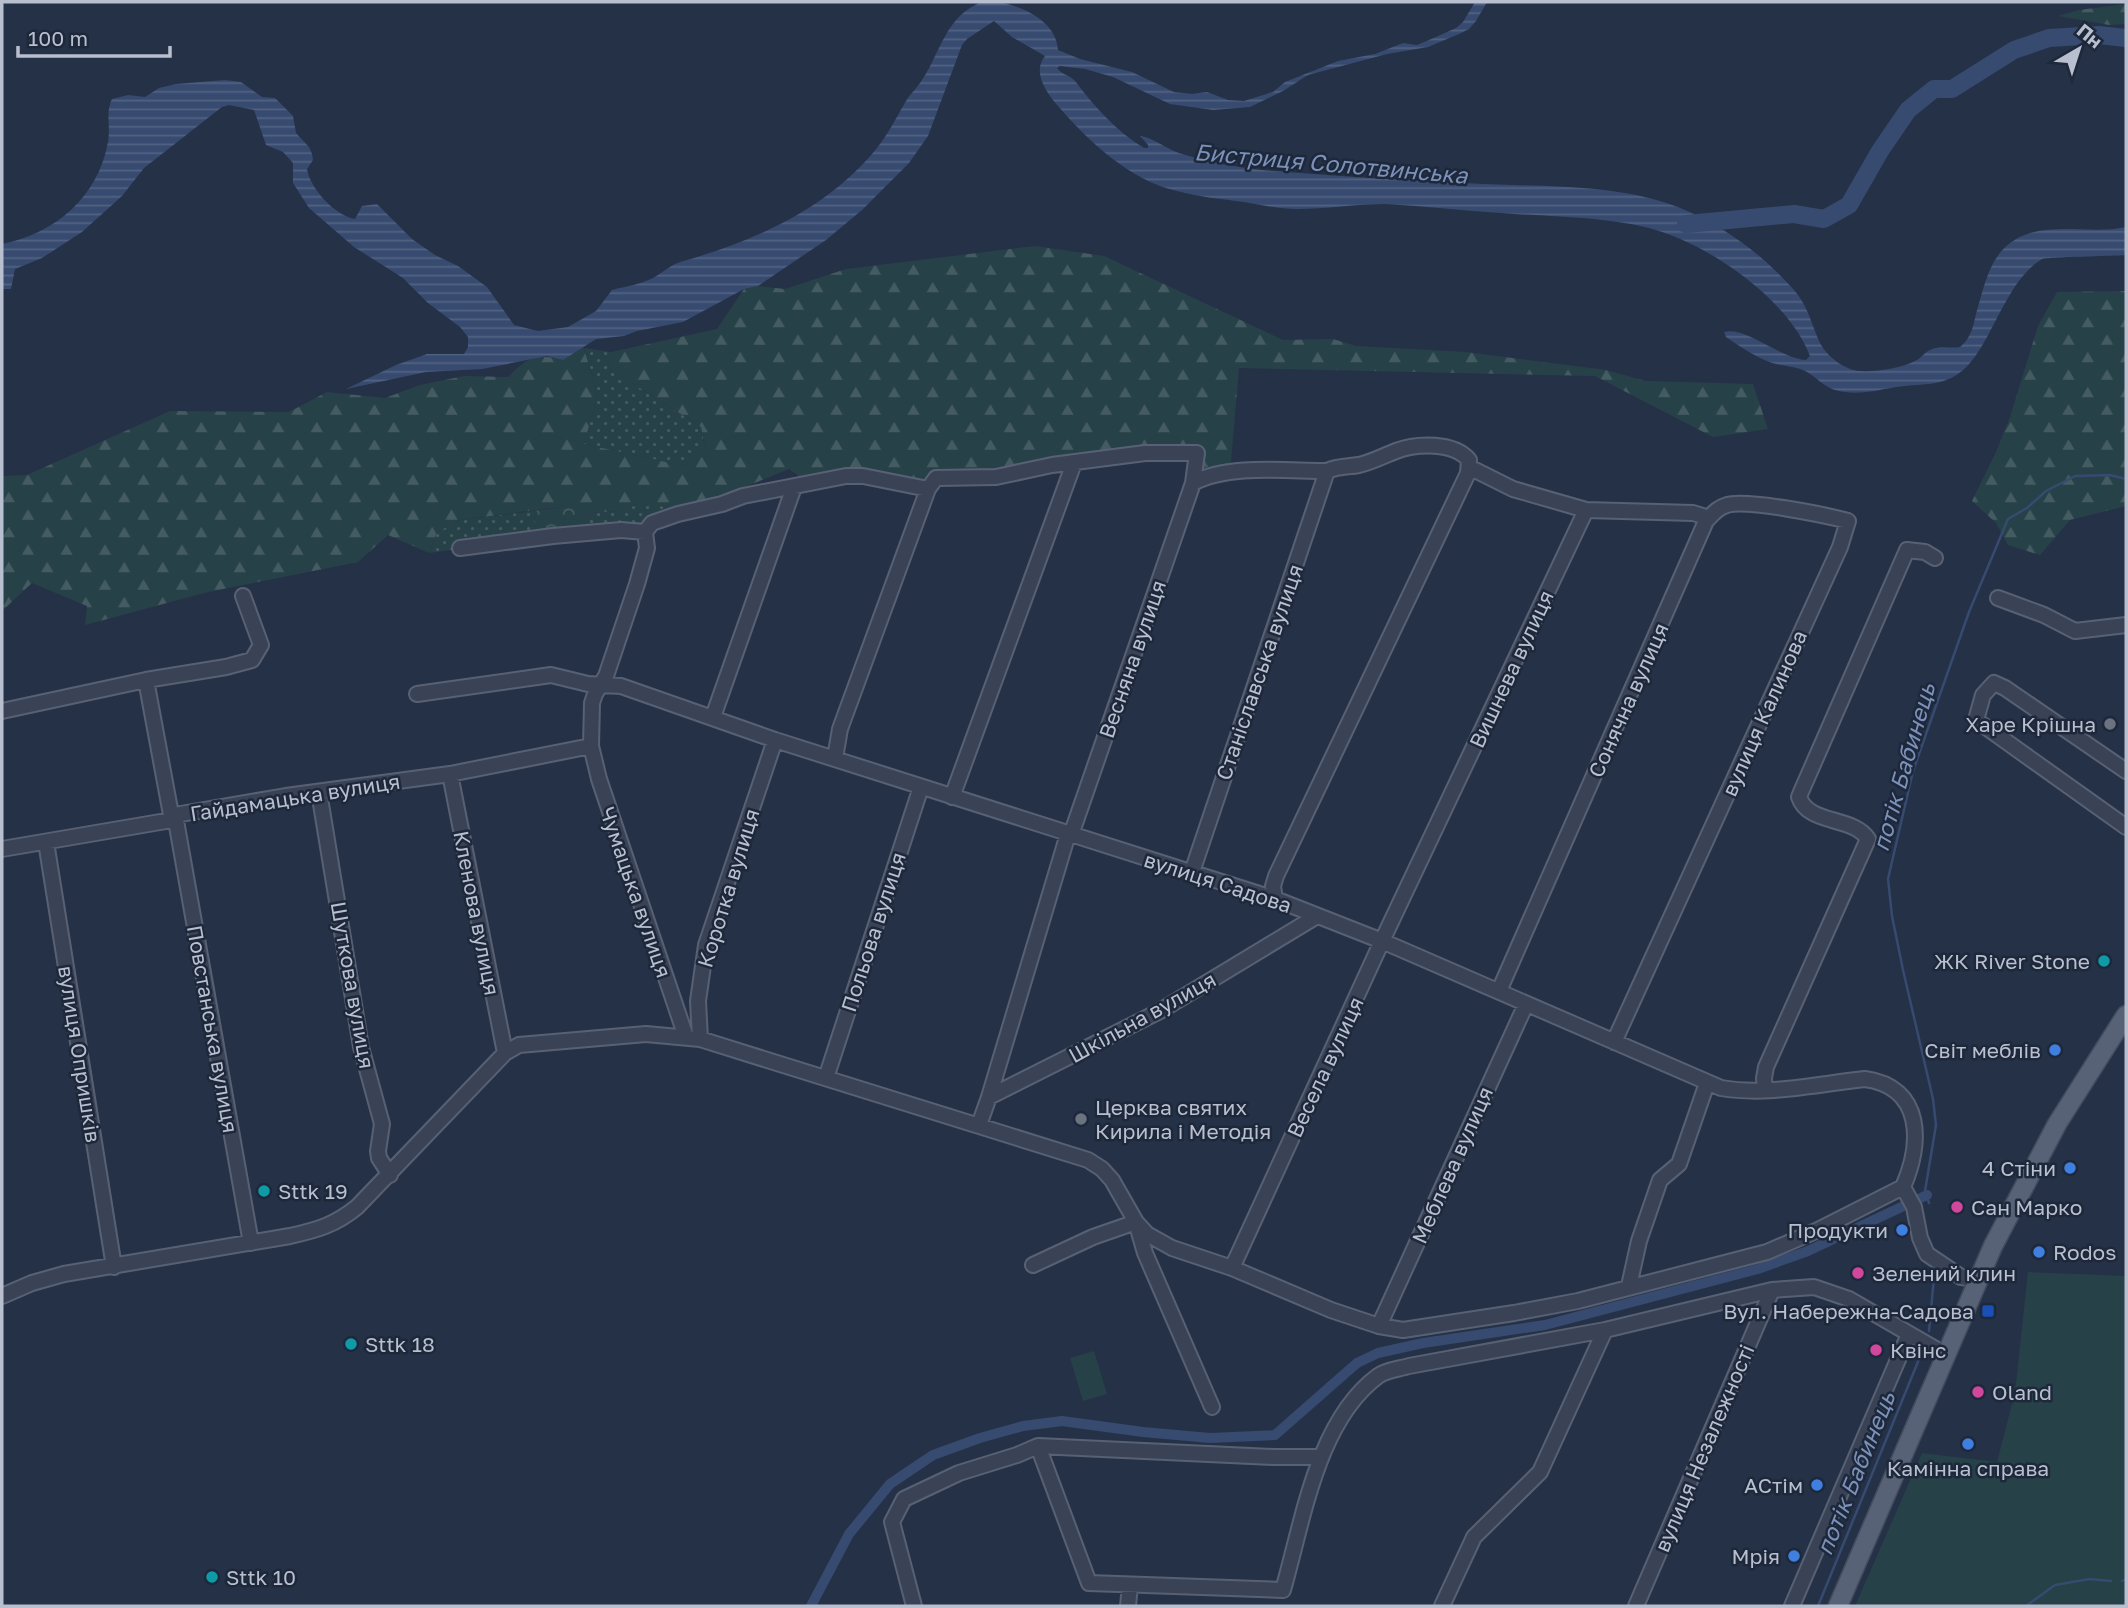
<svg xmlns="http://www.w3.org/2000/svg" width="2128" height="1608" font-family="'Golos Text',sans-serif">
<defs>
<pattern id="grass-dots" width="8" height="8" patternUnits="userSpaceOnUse" patternTransform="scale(1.75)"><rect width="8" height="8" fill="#274148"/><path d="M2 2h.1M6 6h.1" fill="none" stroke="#445b61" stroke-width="1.8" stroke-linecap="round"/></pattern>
<pattern id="forest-firs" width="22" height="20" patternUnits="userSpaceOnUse" patternTransform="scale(1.75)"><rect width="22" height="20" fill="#274148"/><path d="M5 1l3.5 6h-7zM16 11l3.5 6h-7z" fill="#445b61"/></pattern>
<pattern id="park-crowns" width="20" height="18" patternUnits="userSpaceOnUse" patternTransform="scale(1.75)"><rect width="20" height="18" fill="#274148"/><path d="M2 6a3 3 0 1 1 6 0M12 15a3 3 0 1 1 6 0" fill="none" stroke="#445b61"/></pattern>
<pattern id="water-rules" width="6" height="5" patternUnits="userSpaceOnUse" patternTransform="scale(1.75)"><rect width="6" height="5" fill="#374a6f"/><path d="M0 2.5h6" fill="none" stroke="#526282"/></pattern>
</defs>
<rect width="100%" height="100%" fill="#253147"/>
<path fill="url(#grass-dots)" d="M584,348L611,352L609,368L701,427L705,448L684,466L584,444L598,393Z
M649,500L678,514L652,523L580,534L588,513L618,511Z
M534,511L536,538L429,553L437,532L460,520Z"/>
<path fill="url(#forest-firs)" d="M2126,4V24L2109,25L2058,16L2079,10Z
M1035,246L1104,256L1283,340L1333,339L1356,346L1466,352L1606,370L1646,381L1753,384L1768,429L1713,437L1595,376L1239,368L1230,472L1193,483L1197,454L936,478L928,489L863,476L808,482L789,469L678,514L649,500L618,511L588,513L568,506L460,520L437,532L429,553L388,535L358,562L208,592L85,625L87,606L32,583L2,611V476L27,475L170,411L289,412L327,392L385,398L420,385L464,376L508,377C528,357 535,353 563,360L583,346L598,393L584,444L684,466L705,448L701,427L609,368L611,352L717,329L744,289L758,286L785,289L846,269Z
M2126,291V506L2070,520L2040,555L2008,545L1996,523L1972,501L1996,452L2010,417L2038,326L2057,292Z"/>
<path fill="url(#park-crowns)" d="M568,506L588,513L580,534L536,538L534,511Z"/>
<path fill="#274148" d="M2028,1272L2126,1276V1606H1855L1922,1453L1997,1462L2015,1392Z
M1094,1351L1107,1394L1083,1401L1070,1358Z"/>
<path fill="url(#water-rules)" d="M982,2C989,3 997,2 1004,3C1028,9 1056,23 1058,50L1080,59L1132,72L1174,92L1192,94L1207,92L1228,100L1244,101L1273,92L1285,82L1338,61L1375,54L1403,43L1417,45L1436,37L1456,28L1463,22L1475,2H1487L1476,21L1469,29L1459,34L1428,47L1387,54L1308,75L1283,91L1250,107L1213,110L1170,104L1113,77L1085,69L1060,66L1057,68C1062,75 1070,75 1075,81C1094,106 1116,131 1144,148H1148V145L1140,136C1154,138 1165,148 1179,153C1205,161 1234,167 1262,170C1336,176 1410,181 1484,184C1549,187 1616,184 1678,207C1723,225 1762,254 1794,290C1808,306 1811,323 1819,341C1826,356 1844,370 1860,371C1877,372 1903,368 1917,360C1922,357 1925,352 1930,350C1941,345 1950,349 1960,347C1971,338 1973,327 1976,314C1986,280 1991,245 2030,233C2061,224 2095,234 2126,227V255C2115,256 2046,257 2042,259C2008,279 1994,335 1970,363C1947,390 1921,382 1891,388C1873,391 1858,395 1839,391C1823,388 1817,376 1803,370C1793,366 1782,366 1772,363C1755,357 1741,347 1726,337L1724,332C1746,326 1779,358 1806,360L1810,356C1788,298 1707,243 1649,228C1601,216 1551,217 1502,213C1464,211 1425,206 1386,204C1356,204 1326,209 1297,209C1279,209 1261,205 1244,202C1222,199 1198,197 1177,191C1131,181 1088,141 1058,106C1046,92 1032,72 1045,56L1012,37L994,21L967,39L962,45L928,136L909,163L862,210L826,240L758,286L744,289L683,322L637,331L624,336L596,339L563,360L547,356L482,369L426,372L346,389L396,365L427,354H464L468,347V337L460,327L428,303L403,278L354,247L309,208L293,183V163L283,152L266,145L254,110L229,105L222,107L144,168L122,196L82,232L42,258L15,269L11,289H2V244C56,233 98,197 108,142C111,127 105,113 112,99L128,95L145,97L159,88L176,84L225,80L241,82L262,97L275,98L293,116L296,133L309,147L312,154L313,160L307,169C310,189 336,216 355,219L362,206L377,204L412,239L435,255L458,266L487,287L514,325L538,331L568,327L596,311L612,290C627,286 639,285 653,278C662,273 671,265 680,262C751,242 822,212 872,154C886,138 895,120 906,101C911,93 918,87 922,80C941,52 946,15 982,2Z"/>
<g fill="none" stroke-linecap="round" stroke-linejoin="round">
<path stroke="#374a6f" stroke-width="2.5" d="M1929,1203L1925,1191L1936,1125L1933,1099L1903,970L1892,916L1888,879L1913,771L1969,612L2008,519L2027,508L2046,491L2075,476L2110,475L2126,479
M1929,1331L1935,1267
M2122,1581L2126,1579
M1818,1606L1922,1352
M2026,1606L2055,1585L2090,1579L2111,1581"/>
<path stroke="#374a6f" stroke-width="10" d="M811,1606L849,1534L890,1484L933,1455L980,1438L1023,1426L1062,1421L1143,1432L1210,1438L1275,1435L1357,1363L1378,1353L1423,1343L1545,1325L1758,1269L1808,1251L1927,1195"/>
<path stroke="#374a6f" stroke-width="18" d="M1686,224L1794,214L1824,219L1849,205L1880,151L1908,110L1934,89H1952L2014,50L2049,38L2099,35L2126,38"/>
<g stroke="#586173" stroke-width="18">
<path id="minor" d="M460,548L553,536L621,530L645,532
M1998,598L2044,615L2075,631L2126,625
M146,680L226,667L252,660L261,645L243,596
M417,694L551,675L588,684L621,686L775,740L1275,899L1382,941L1721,1088C1767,1096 1818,1084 1865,1079C1924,1087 1922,1144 1903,1187L1914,1207L1920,1238L1927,1254L1961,1277L1978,1280
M2,711L146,680L172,820
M713,717L794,487
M835,758L840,729L928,489
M2126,771L2005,688L1994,683L1983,695L1976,720L2126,827
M450,774L505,1053
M319,792L361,1047L382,1124L378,1151L379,1158L390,1175
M952,797L1074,463
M175,815L251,1243
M1071,835L1193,483
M46,842L114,1267
M2,849L172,820L175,815L286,796L450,774L591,746
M1192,872L1327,471
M1499,991L1706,521L1703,516L1693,513L1586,510
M686,1037L599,779L591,746L592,703L595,694L606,676L637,584L647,548L645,532L652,523L678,514L722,504L743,496L846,476H863L928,489L936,478L996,477L1052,465L1145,453H1197L1193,483C1229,464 1286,471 1327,471C1338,466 1347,467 1359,465C1372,462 1383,456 1396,451C1417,443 1454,442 1469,460L1468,473L1276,876L1273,886L1275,899
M700,1039L698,1001L706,945L775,740
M1614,1042L1840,547L1848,521C1825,515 1747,499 1727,505C1717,508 1713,514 1706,521
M826,1078L921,787
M1765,1090L1764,1078L1766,1067L1868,839C1854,816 1808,825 1799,797L1801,792L1907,550L1925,552L1935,558
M989,1097L1068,834
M979,1125L989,1097L1160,1011L1317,916
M1033,1265L1093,1237L1136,1222L1145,1253L1212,1407
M1232,1268L1382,941L1586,510L1513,489L1475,470L1468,473
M1629,1286L1639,1241L1660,1180L1679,1164L1707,1083
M2,1296L32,1283L64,1274L290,1236C317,1230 335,1225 357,1207L505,1053L519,1045L646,1034L700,1039L1088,1160L1102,1169L1112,1180L1136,1222L1147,1234L1172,1248L1232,1268L1331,1310L1379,1326L1403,1330L1514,1313L1578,1301L1767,1252L1818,1230L1903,1187
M1379,1326L1526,1004
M1038,1446L1089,1583L1283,1590C1303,1521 1317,1421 1378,1376C1386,1370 1399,1369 1409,1366L1605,1330L1772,1290L1814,1287L1849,1299L1946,1355
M914,1606L892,1522L904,1499L959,1473L1017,1455L1038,1446L1274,1457H1320
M1128,1606L1130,1585
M1442,1606L1474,1537L1540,1472L1605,1330
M1636,1606L1772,1290
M1792,1606L1909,1334"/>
</g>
<g stroke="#434c5f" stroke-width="21">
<path id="major" d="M1838,1606L1993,1246L2057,1124L2126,1015"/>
</g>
<use href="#minor" stroke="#3a4356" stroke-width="14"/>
<use href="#major" stroke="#586276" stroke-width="18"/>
</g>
<g fill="#6b7280" stroke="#1e283b" stroke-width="2.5">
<circle cx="2110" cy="724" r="7"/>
<circle cx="1081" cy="1119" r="7"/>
</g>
<g fill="#0f9aa8" stroke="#1e283b" stroke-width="2.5">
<circle cx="2104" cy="961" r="7"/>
<circle cx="264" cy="1191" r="7"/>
<circle cx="351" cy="1344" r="7"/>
<circle cx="212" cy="1577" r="7"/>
</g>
<g fill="#3f7fe0" stroke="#1e283b" stroke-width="2.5">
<circle cx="2055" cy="1050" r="7"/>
<circle cx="2070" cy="1168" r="7"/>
<circle cx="1902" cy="1230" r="7"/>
<circle cx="2039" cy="1252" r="7"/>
<circle cx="1968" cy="1444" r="7"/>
<circle cx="1817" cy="1485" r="7"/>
<circle cx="1794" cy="1556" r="7"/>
</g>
<g fill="#d1479c" stroke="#1e283b" stroke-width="2.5">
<circle cx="1957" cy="1207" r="7"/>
<circle cx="1858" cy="1273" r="7"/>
<circle cx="1876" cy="1350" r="7"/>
<circle cx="1978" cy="1392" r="7"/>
</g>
<rect fill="#1a4fb4" stroke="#1e283b" stroke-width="2.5" x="1981" y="1304" width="14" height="14" rx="3.5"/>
<g text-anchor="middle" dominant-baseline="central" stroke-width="5" stroke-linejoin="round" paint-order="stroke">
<g font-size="21" fill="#b8bfcf" stroke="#1e283b">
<text transform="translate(1132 659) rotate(-71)">Весняна вулиця</text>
<text transform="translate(1511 669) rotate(-65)">Вишнева вулиця</text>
<text transform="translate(1259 672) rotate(-71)">Станіславська вулиця</text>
<text transform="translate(1628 700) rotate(-66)">Сонячна вулиця</text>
<text transform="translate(1764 713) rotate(-66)">вулиця Калинова</text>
<text transform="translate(295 797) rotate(-9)">Гайдамацька вулиця</text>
<text transform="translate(1218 882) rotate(18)">вулиця Садова</text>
<text transform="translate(728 888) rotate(-73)">Коротка вулиця</text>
<text transform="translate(636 892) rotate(71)">Чумацька вулиця</text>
<text transform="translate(477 913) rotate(79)">Кленова вулиця</text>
<text transform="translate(873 932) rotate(-72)">Польова вулиця</text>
<text transform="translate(353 985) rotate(80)">Шуткова вулиця</text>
<text transform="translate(1142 1017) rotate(-29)">Шкільна вулиця</text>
<text transform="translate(213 1029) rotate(80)">Повстанська вулиця</text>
<text transform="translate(80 1054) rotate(81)">вулиця Опришків</text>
<text transform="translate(1325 1067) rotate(-65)">Весела вулиця</text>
<text transform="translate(1452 1165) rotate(-66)">Меблева вулиця</text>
<text transform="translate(1704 1448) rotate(-67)">вулиця Незалежності</text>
</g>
<g font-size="21" fill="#b8bfcf" stroke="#1e283b" text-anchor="start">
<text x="2096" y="724" text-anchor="end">Харе Крішна</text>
<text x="2090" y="961" text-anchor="end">ЖК River Stone</text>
<text x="2041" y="1050" text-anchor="end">Світ меблів</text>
<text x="1095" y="1107">Церква святих<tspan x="1095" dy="24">Кирила і Методія</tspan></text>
<text x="2056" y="1168" text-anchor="end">4 Стіни</text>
<text x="278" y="1191">Sttk 19</text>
<text x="1971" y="1207">Сан Марко</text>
<text x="1888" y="1230" text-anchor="end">Продукти</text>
<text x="2053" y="1252">Rodos</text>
<text x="1872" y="1273">Зелений клин</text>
<text x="1974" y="1311" text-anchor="end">Вул. Набережна-Садова</text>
<text x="365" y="1344">Sttk 18</text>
<text x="1890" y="1350">Квінс</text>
<text x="1992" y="1392">Oland</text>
<text x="1968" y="1468" text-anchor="middle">Камінна справа</text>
<text x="1803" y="1485" text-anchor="end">АСтім</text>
<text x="1780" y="1556" text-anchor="end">Мрія</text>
<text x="226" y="1577">Sttk 10</text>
</g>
<g font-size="23" font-style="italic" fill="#7c91b9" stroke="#1e283b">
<text transform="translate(1331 163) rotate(5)">Бистриця Солотвинська</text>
<text transform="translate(1903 767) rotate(-74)">потік Бабинець</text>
<text transform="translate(1855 1473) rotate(-68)">потік Бабинець</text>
</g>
</g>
<rect width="2128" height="1608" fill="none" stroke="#b8bfcf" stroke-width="7"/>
<g transform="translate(2079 49) rotate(39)" stroke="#1e283b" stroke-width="5" paint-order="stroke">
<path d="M0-5L12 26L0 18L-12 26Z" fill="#b8bfcf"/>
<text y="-10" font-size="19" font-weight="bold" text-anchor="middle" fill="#b8bfcf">Пн</text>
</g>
<path d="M18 46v10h152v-10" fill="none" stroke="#b8bfcf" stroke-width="3.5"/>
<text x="28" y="46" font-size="21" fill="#b8bfcf" stroke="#1e283b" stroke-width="5" paint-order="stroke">100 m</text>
</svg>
